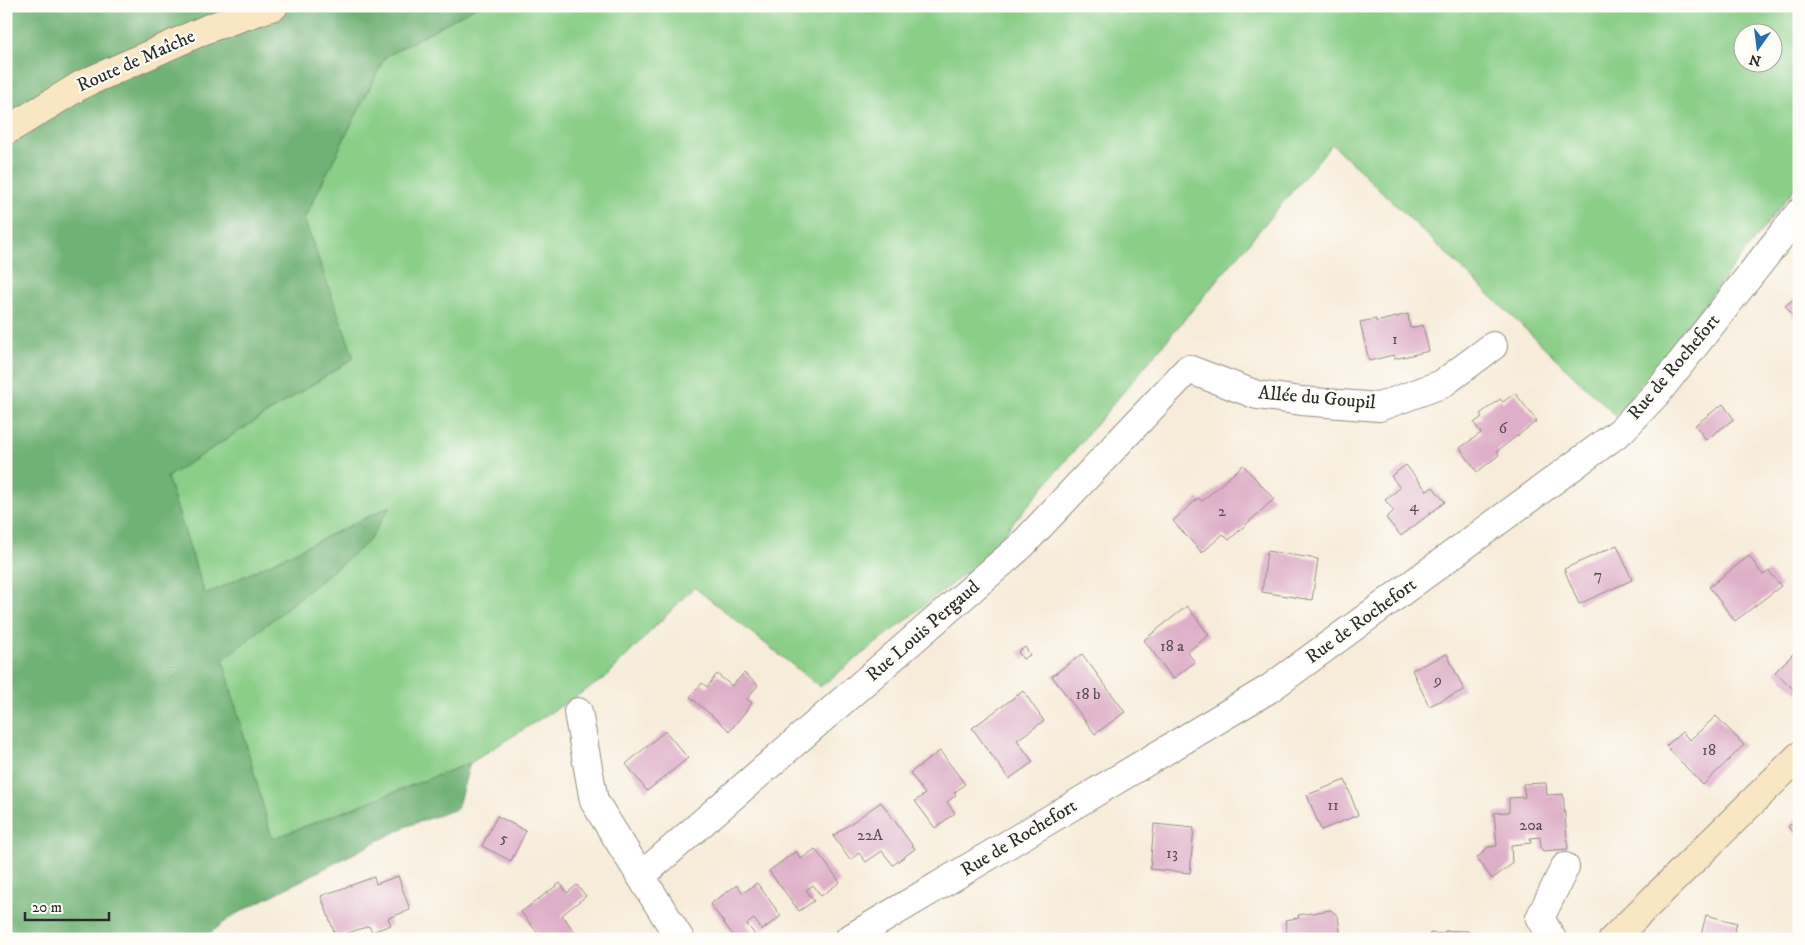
<svg xmlns="http://www.w3.org/2000/svg" width="1805" height="945" font-family="'IM FELL DW Pica',serif">
<rect width="100%" height="100%" fill="#fdfcf7"/>
<filter id="ink" filterUnits="userSpaceOnUse"><feTurbulence type="fractalNoise" baseFrequency=".02" numOctaves="2"/><feDisplacementMap in="SourceGraphic" scale="10" xChannelSelector="R" yChannelSelector="G"/><feConvolveMatrix kernelMatrix="1 2 1 2 8 2 1 2 1" color-interpolation-filters="sRGB"/></filter>
<filter id="wash" filterUnits="userSpaceOnUse"><feTurbulence type="fractalNoise" baseFrequency=".0096" numOctaves="4" result="noise"/><feDisplacementMap in="SourceGraphic" scale="20" xChannelSelector="R" yChannelSelector="G"/><feGaussianBlur stdDeviation="1.12" result="paint"/><feColorMatrix in="noise" values="0 0 0 0 0 0 0 0 0 0 0 0 0 0 0 0 0 1.4 0 .05"/><feComposite in="paint" operator="in"/></filter>
<g filter="url(#wash)">
<rect width="100%" height="100%" fill="#f7ecda"/>
<path fill="#8ace88" stroke="#5a7c5a" fill-rule="evenodd" d="M477,6H1799V183L1616,416L1332,144L981,561L820,687L694,587L605,678L470,763L272,839L223,660L368,542L390,506L205,595L167,477L354,358L304,219L385,57ZM1742,32H1772V62H1742Z"/>
<path fill="#6fb174" stroke="#4d6e50" d="M6,6H477L385,57L304,219L354,358L167,477L205,595L391,506L368,542L223,660L272,839L470,763L457,809L407,826L234,915L202,939H24L6,927Z"/>
<g id="blocks">
<path fill="#deafc8" d="M1799,295V323L1785,306Z
M1408,314L1410,328L1423,325L1429,351L1394,359L1393,355L1369,361L1360,322L1376,319V322Z
M1515,393L1537,421L1497,451L1499,455L1477,472L1460,448L1481,433L1474,423L1482,417L1480,414L1500,399L1503,402Z
M1723,404L1734,419L1706,440L1695,425Z
M1243,465L1274,499L1229,540L1223,534L1202,553L1173,521L1198,498L1202,501Z
M1406,465L1427,491L1433,487L1445,502L1401,536L1386,518L1394,511L1385,500L1400,488L1391,476Z
M1617,545L1632,580L1579,604L1564,569Z
M1267,551L1318,559L1312,600L1262,592Z
M1749,556L1763,575L1769,571L1781,586L1735,621L1709,587Z
M1187,606L1209,635L1187,652L1195,662L1173,679L1144,640Z
M1025,647L1030,655L1023,659L1018,652Z
M1799,648V694L1775,672Z
M1082,654L1125,712L1095,734L1052,676Z
M1447,654L1464,690L1429,706L1412,670Z
M744,673L758,685L747,699L752,703L730,731L690,697L702,683L707,687L717,674L732,686Z
M1023,691L1044,721L1017,740L1033,762L1009,779L972,728Z
M1716,716L1744,745L1703,785L1666,746L1682,732L1690,740Z
M665,731L688,758L647,791L626,764Z
M940,751L965,784L954,793L956,795L947,802L955,813L935,828L915,801L925,794L910,773Z
M1345,780L1358,815L1321,830L1307,795Z
M1546,783L1547,795L1563,794L1568,849L1543,851L1541,848L1540,837L1530,838L1531,843L1511,845L1512,864L1492,879L1477,858L1488,847L1497,846L1494,813L1509,812V798L1525,797L1523,784Z
M881,802L915,849L893,865L882,851L866,862L859,853L850,860L833,836Z
M497,816L526,831L511,861L482,846Z
M1799,816V837L1788,827Z
M1154,824L1194,828L1190,873L1150,869Z
M815,849L840,882L821,896L813,885L806,890L814,901L799,911L769,871L796,851L801,859Z
M398,876L410,910L388,918L391,925L372,932L369,926L336,937L321,896L374,877L376,884Z
M560,883L567,893L577,885L586,896L562,915L577,935L572,939H549L544,933L540,936L521,912Z
M757,883L781,916L762,930L754,919L747,924L755,935L750,939H736L710,904L737,885L743,893Z
M1331,910L1338,916L1341,939H1288L1285,920L1299,918L1298,915Z
M1706,915L1737,923L1732,939H1700Z
M1445,931H1468V933L1482,934V939H1429L1430,933L1445,934Z"/>
</g>
</g>
<g filter="url(#ink)">
<use href="#blocks" fill-opacity="0" stroke="#918c82" stroke-width="1"/>
<g fill="none" stroke-linecap="round" stroke-linejoin="round">
<g stroke="#918c82" stroke-width="30">
<path id="street" d="M578,712L594,801L680,939
M641,876L1021,546L1188,369L1257,395L1301,401L1379,407L1442,384L1493,346
M849,939L1269,689L1621,431L1658,392L1799,213
M1552,939L1540,918L1565,867"/>
</g>
<g stroke="#918c82" stroke-width="30">
<path id="secondary" d="M6,131L81,85L209,28L274,6
M1613,939L1799,756"/>
</g>
<use href="#street" stroke="#fff" stroke-width="28"/>
<use href="#secondary" stroke="#f9e7c3" stroke-width="28"/>
</g>
</g>
<g text-anchor="middle" dominant-baseline="central" stroke-width="4.5" stroke-linejoin="round" paint-order="stroke">
<g font-size="16" fill="#584c52">
<text x="1395" y="339">1</text>
<text x="1503" y="428">6</text>
<text x="1414" y="506">4</text>
<text x="1222" y="511">2</text>
<text x="1598" y="575">7</text>
<text x="1172" y="646">18 a</text>
<text x="1438" y="680">9</text>
<text x="1088" y="694">18 b</text>
<text x="1709" y="750">18</text>
<text x="1333" y="805">11</text>
<text x="1531" y="825">20a</text>
<text x="870" y="835">22A</text>
<text x="504" y="838">5</text>
<text x="1172" y="853">13</text>
</g>
<g font-size="19" fill="#2b2b2b" stroke="#fdfcf7">
<text transform="translate(136 61) rotate(-24)">Route de Maîche</text>
<text transform="translate(1674 367) rotate(-50)">Rue de Rochefort</text>
<text transform="translate(1317 398) rotate(5)">Allée du Goupil</text>
<text transform="translate(1361 621) rotate(-36)">Rue de Rochefort</text>
<text transform="translate(923 631) rotate(-41)">Rue Louis Pergaud</text>
<text transform="translate(1019 838) rotate(-31)">Rue de Rochefort</text>
</g>
</g>
<rect width="1805" height="945" fill="none" stroke="#fdfcf7" stroke-width="25"/>
<g transform="translate(1758 48) rotate(194)"><circle r="24" fill="#fdfcf7" stroke="#a9a8a5"/>
<path d="M0-4L9 19L0 12L-9 19Z" fill="#1f6fb2"/>
<text y="-8" font-size="14" font-weight="bold" text-anchor="middle" fill="#2b2b2b">N</text>
</g>
<path d="M25 912v8h84v-8" fill="none" stroke="#2b2b2b" stroke-width="2.5"/>
<text x="32" y="912" font-size="15" fill="#2b2b2b" stroke="#fdfcf7" stroke-width="4" paint-order="stroke">20 m</text>
</svg>
